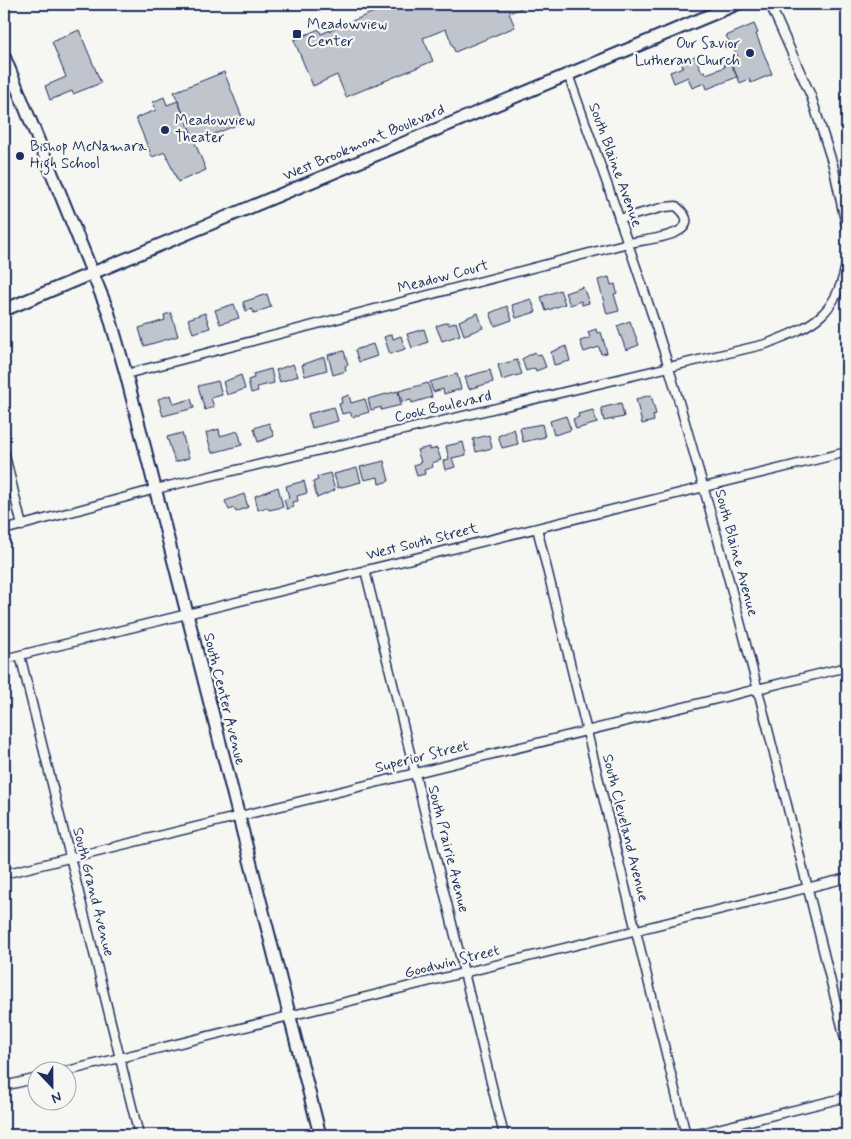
<svg xmlns="http://www.w3.org/2000/svg" width="851" height="1139" font-family="Mynerve,sans-serif">
<rect width="100%" height="100%" fill="#f6f6f2"/>
<filter id="ink" filterUnits="userSpaceOnUse"><feTurbulence type="fractalNoise" baseFrequency=".02" numOctaves="2"/><feDisplacementMap in="SourceGraphic" scale="10" xChannelSelector="R" yChannelSelector="G"/><feConvolveMatrix kernelMatrix="1 2 1 2 8 2 1 2 1" color-interpolation-filters="sRGB"/></filter>
<g filter="url(#ink)">
<path fill="#c0c4cd" stroke="#1b2f5e" d="M393,4H532L509,13L515,27L455,52L446,29L423,38L433,61L346,97L337,75L313,86L294,40L319,29L321,34Z
M754,24L758,33L756,34L772,74L751,83L749,79L740,83L730,61L739,58L726,36Z
M79,30L101,83L73,94L72,91L50,100L45,86L66,77L52,42Z
M695,56L702,72L705,71L706,74L725,67L723,62L729,59L737,77L707,89L705,83L692,88L688,77L674,83L670,72L683,67L681,62Z
M224,72L244,122L195,142L174,92Z
M164,97L167,105L178,101L206,170L178,182L165,152L152,157L136,118L156,110L153,102Z
M609,277L611,285L615,284L617,293L614,294L619,311L607,314L598,280Z
M583,287L589,303L582,305L581,301L570,305L565,293Z
M560,290L565,304L546,311L541,297Z
M267,294L271,307L254,313L252,309L246,311L243,302Z
M531,299L536,312L516,318L512,305Z
M234,304L239,318L220,324L215,310Z
M507,306L512,320L495,326L490,313Z
M171,313L178,336L144,346L139,328L165,320L164,315Z
M205,313L210,328L193,333L188,319Z
M478,313L483,328L464,335L459,321Z
M630,321L639,345L626,350L617,326Z
M448,322L449,325L456,322L460,335L442,341L436,326Z
M424,329L428,342L412,348L407,334Z
M596,329L597,333L601,332L607,353L601,354L599,347L584,352L580,341L590,338L588,332Z
M392,334L393,339L401,336L405,349L390,354L384,337Z
M373,344L377,356L359,362L355,350Z
M566,346L570,361L554,365L551,352Z
M344,351L348,365L345,366L346,371L333,375L328,355Z
M535,352L537,355L541,354L546,367L536,371L535,368L526,371L522,359Z
M324,357L327,370L305,376L302,365Z
M517,360L522,374L502,380L498,365Z
M293,364L298,376L280,382L276,370Z
M271,369L274,383L257,387L258,391L251,393L248,380L254,378L253,374Z
M490,370L493,382L469,389L465,377Z
M457,374L461,389L444,394L443,389L433,392L430,382Z
M241,375L245,389L227,395L223,382Z
M218,381L222,395L211,398L214,407L205,410L198,386Z
M428,383L432,397L412,403L411,400L402,402L399,391Z
M398,391L401,405L381,410V407L371,410L368,399Z
M171,395L174,404L191,399L194,408L163,416L158,399Z
M349,395L351,403L365,399L369,412L352,417L350,412L342,414L339,404L342,403L341,398Z
M651,395L656,414L653,415L654,421L642,424L636,399Z
M621,403L624,417L604,421L601,408Z
M334,407L338,421L312,428L308,414Z
M593,410L597,423L576,429L573,419L579,417L578,414Z
M566,416L571,430L554,435L550,421Z
M269,423L274,436L258,442L254,428Z
M542,424L545,437L523,442L520,428Z
M219,429L220,436L238,431L242,445L212,453L206,433Z
M514,429L518,444L502,448L498,436Z
M182,433L189,458L175,462L167,437Z
M489,435L492,448L476,452L473,439Z
M463,442L466,455L452,458L455,467L445,470L443,461L449,459L446,446Z
M430,447V450L437,448L441,460L432,463L433,467L424,470L425,474L417,476L414,465L421,462L417,450Z
M384,461L389,481L379,484L378,477L364,480L360,467Z
M357,468L361,482L338,488L334,474Z
M330,473L335,490L317,498L313,482L318,480L317,477Z
M304,481L307,493L297,496L298,501L292,502L294,507L287,509L284,500L289,498L286,486Z
M278,487L283,507L269,510L268,507L258,510L255,496Z
M244,494L248,507L236,512L234,508L229,510L225,501Z"/>
<g fill="none" stroke-linecap="round" stroke-linejoin="round">
<g stroke="#1b2f5e" stroke-width="11">
<path id="street" d="M770,4L811,96L833,165L847,230
M568,74C602,171 639,269 669,368C736,592 791,820 847,1047
M126,374L628,243C644,240 712,235 676,206L665,207L619,219
M4,451L22,526
M537,528L686,1135
M4,530L156,489L766,344C814,325 838,315 847,259
M365,570L504,1135
M20,655L139,1135
M4,659L847,452
M4,874L847,667
M63,1072L847,878
M4,1086L38,1078
M693,1135L847,1097"/>
</g>
<g stroke="#1b2f5e" stroke-width="15">
<path id="secondary" d="M4,56L108,311L126,374L320,1135
M4,310L737,4"/>
</g>
<use href="#street" stroke="#f6f6f2" stroke-width="8"/>
<use href="#secondary" stroke="#f6f6f2" stroke-width="11"/>
</g>
</g>
<g fill="#1b2f5e" stroke="#f6f6f2" stroke-width="2">
<rect x="292" y="29" width="10" height="10" rx="2.5"/>
<circle cx="750" cy="53" r="5"/>
<circle cx="165" cy="130" r="5"/>
<circle cx="20" cy="156" r="5"/>
</g>
<g text-anchor="middle" dominant-baseline="central" stroke-width="4.5" stroke-linejoin="round" paint-order="stroke">
<g font-size="15" fill="#1b2f5e" stroke="#f6f6f2" text-anchor="start">
<text x="307" y="25">Meadowview<tspan x="307" dy="17">Center</tspan></text>
<text x="740" y="44" text-anchor="end">Our Savior<tspan x="740" dy="17">Lutheran Church</tspan></text>
<text x="175" y="121">Meadowview<tspan x="175" dy="17">Theater</tspan></text>
<text x="30" y="147">Bishop McNamara<tspan x="30" dy="17">High School</tspan></text>
</g>
<g font-size="15" fill="#1b2f5e" stroke="#f6f6f2">
<text transform="translate(364 143) rotate(-23)">West Brookmont Boulevard</text>
<text transform="translate(615 165) rotate(70)">South Blaine Avenue</text>
<text transform="translate(443 277) rotate(-15)">Meadow Court</text>
<text transform="translate(443 407) rotate(-13)">Cook Boulevard</text>
<text transform="translate(422 542) rotate(-14)">West South Street</text>
<text transform="translate(736 553) rotate(75)">South Blaine Avenue</text>
<text transform="translate(224 699) rotate(76)">South Center Avenue</text>
<text transform="translate(422 757) rotate(-14)">Superior Street</text>
<text transform="translate(625 828) rotate(76)">South Cleveland Avenue</text>
<text transform="translate(448 849) rotate(76)">South Prairie Avenue</text>
<text transform="translate(93 892) rotate(76)">South Grand Avenue</text>
<text transform="translate(452 962) rotate(-14)">Goodwin Street</text>
</g>
</g>
<rect width="851" height="1139" fill="none" stroke="#f6f6f2" stroke-width="20"/>
<rect x="10" y="10" width="831" height="1119" fill="none" stroke="#1b2f5e" stroke-width="2" filter="url(#ink)"/>
<g transform="translate(52 1086) rotate(158)"><circle r="24" fill="#f6f6f2" stroke="#9ea6b7"/>
<path d="M0-4L9 19L0 12L-9 19Z" fill="#1b2f5e"/>
<text y="-8" font-size="14" font-weight="bold" text-anchor="middle" fill="#1b2f5e">N</text>
</g>
</svg>
